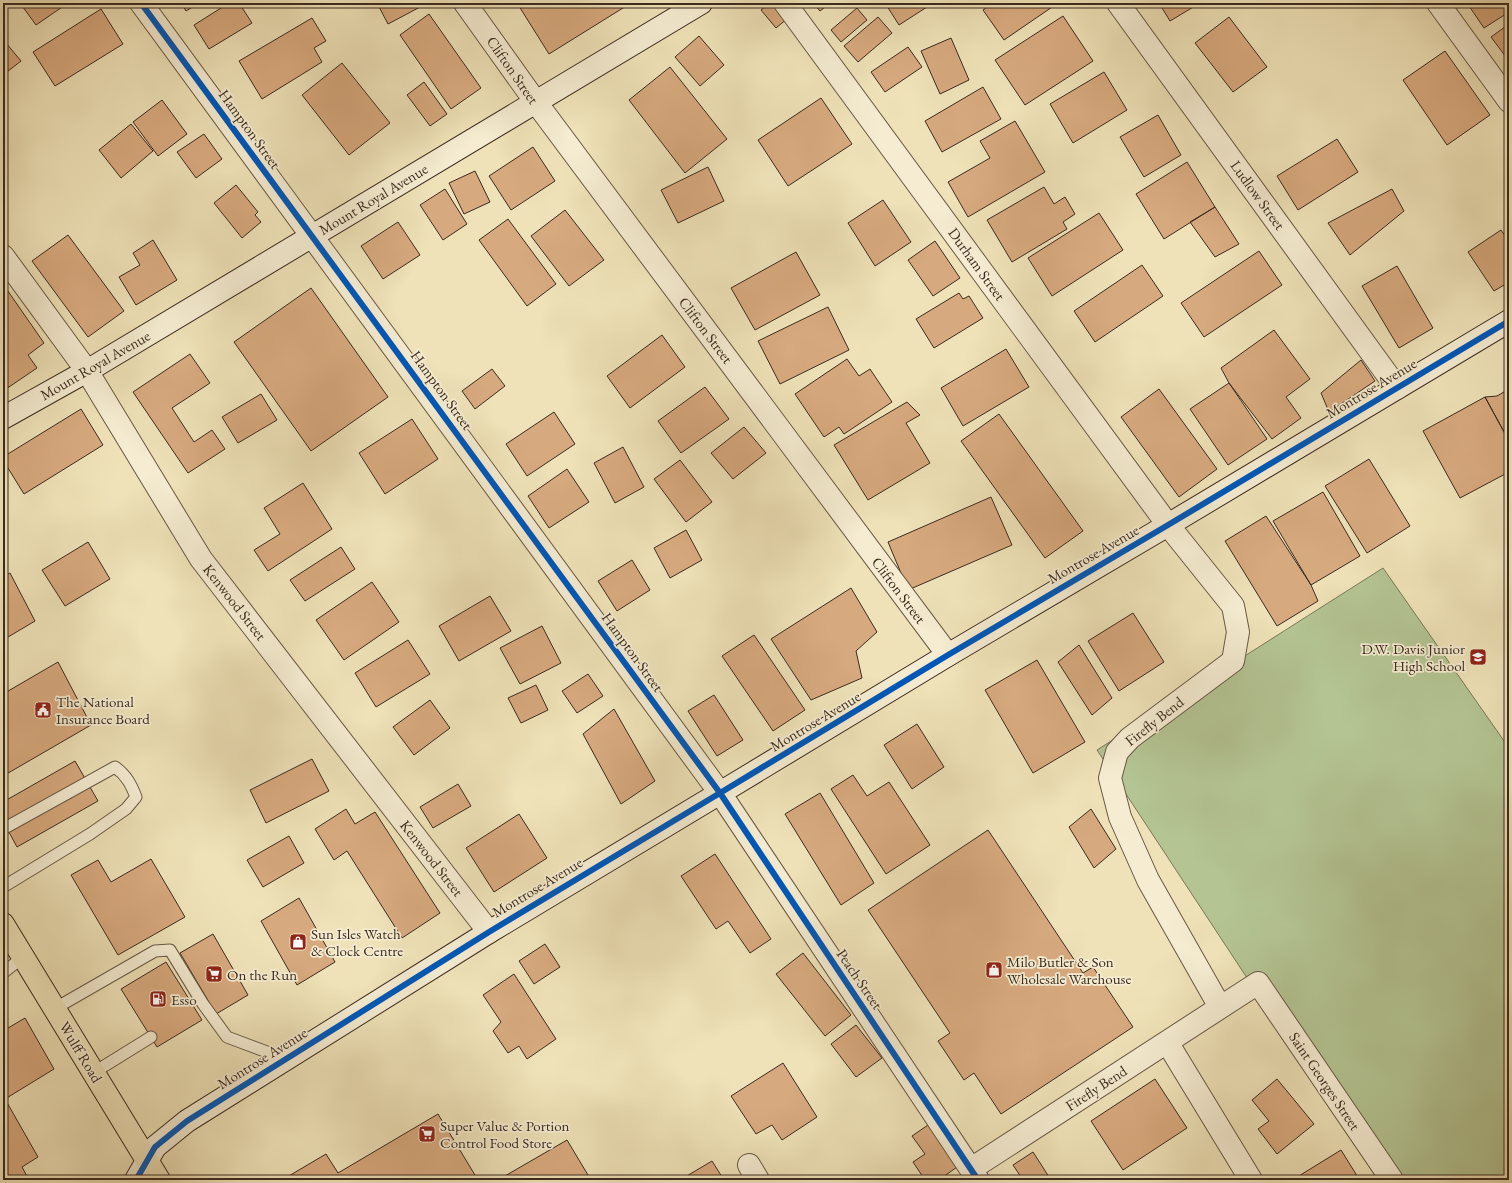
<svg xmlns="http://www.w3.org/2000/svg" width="1512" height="1183" font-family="'EB Garamond',serif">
<rect width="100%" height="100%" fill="#efe2b8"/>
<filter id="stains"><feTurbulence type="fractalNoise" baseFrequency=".005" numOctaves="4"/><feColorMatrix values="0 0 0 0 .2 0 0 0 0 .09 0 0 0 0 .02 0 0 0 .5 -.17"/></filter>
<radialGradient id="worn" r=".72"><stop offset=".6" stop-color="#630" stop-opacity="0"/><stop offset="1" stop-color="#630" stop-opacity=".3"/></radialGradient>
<path fill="#b4c493" stroke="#787859" d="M1383,568L1509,748V1180H1380L1097,750Z"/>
<path fill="#d7a97e" stroke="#3b2b1f" d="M20,3H68L36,25Z
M181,3H199L186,11Z
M229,3H239L252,23L209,49L194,25Z
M377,3H420L422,6L388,24Z
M517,3H631L549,54Z
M770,3H775L788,18L776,28L761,10Z
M813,3H830L820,11Z
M885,3H925L927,7L899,25Z
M993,3H1058L1004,40L983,10Z
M1159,3H1200L1170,21Z
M1467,3H1509V12L1484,28Z
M857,8L867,20L841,42L831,30Z
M101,9L123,44L55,86L33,52Z
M429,14L481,88L451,109L400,35Z
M1063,16L1093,61L1025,105L995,60Z
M878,17L892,33L858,62L844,46Z
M1229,17L1267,67L1233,92L1195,43Z
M312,18L326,41L314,48L322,62L262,99L239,61Z
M1509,24V61L1491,37Z
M699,36L724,65L700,86L675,57Z
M951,38L969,80L940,94L921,51Z
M6,43L21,61L3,75V45Z
M908,47L922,67L885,92L871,72Z
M1445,51L1490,115L1447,145L1403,80Z
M342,63L390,123L349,155L302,95Z
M670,67L727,139L685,173L629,100Z
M1104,72L1127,110L1073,143L1050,104Z
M424,82L447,114L430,126L407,95Z
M983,87L1001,119L942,152L925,121Z
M821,98L852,144L788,186L758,140Z
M162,100L187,134L158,156L133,122Z
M1158,115L1181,155L1144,177L1120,137Z
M1015,121L1045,172L968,217L948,182L990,158L980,141Z
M131,124L153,151L121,178L99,150Z
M204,134L222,159L196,178L177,152Z
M1337,139L1358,172L1298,210L1277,176Z
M533,147L555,181L511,210L489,176Z
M1187,162L1215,207L1164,239L1136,194Z
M708,167L724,201L678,223L661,190Z
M475,171L490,202L464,214L449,183Z
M236,185L258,212L255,215L261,222L242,238L214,203Z
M1044,187L1054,204L1065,197L1075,214L1063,222L1067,229L1012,262L987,220Z
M445,189L467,224L443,240L420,205Z
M1392,189L1404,211L1350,255L1328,223Z
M883,200L911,242L875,266L848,223Z
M1215,207L1239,244L1215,257L1190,222Z
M565,210L604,260L569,286L531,236Z
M1099,213L1123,250L1052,296L1028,258Z
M508,219L556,284L527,306L479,240Z
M398,222L420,255L383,279L361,246Z
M1501,230L1509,242V282L1494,291L1468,252Z
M68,235L124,311L88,337L32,261Z
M153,240L177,280L136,305L119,277L140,265L133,253Z
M935,241L960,278L933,296L908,260Z
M1259,251L1282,285L1204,337L1181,303Z
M796,252L820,295L755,330L731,288Z
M1142,265L1163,296L1095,342L1074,311Z
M1397,266L1433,328L1399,348L1362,286Z
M3,284L44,343L28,355L37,368L3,391Z
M311,288L388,397L311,451L234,342Z
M959,293L963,299L969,296L983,318L934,348L916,319Z
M828,307L849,350L780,384L758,341Z
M1274,330L1310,379L1286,397L1301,418L1272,439L1229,383L1221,368Z
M662,335L685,367L630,408L607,376Z
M1006,349L1029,387L963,426L941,388Z
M190,354L210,383L172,408L194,442L212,430L225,449L188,473L133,392Z
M847,359L859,376L870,369L892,402L844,434L839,427L824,437L795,394Z
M1361,360L1375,381L1329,412L1321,393Z
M492,369L505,386L475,409L462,391Z
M1229,383L1267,439L1228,465L1190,409Z
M705,387L729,419L681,453L658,421Z
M1159,389L1217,469L1179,497L1121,417Z
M1509,389V441L1485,397L1497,396Z
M261,394L277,420L238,443L222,417Z
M1485,397L1509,441V472L1460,498L1423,431Z
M907,402L920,415L906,423L930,463L868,500L834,445Z
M81,409L103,445L24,494L3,460V457Z
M554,412L575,444L527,476L506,444Z
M999,414L1083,531L1045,558L961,441Z
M412,419L438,459L385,494L359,453Z
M744,427L766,453L733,479L711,453Z
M623,447L644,487L615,503L594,463Z
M1369,459L1410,526L1367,553L1325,486Z
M680,460L712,502L686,522L654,479Z
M567,469L589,502L549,528L528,496Z
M303,483L332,529L268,571L254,550L280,534L264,508Z
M1323,492L1360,556L1311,585L1273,521Z
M991,497L1012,545L908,590L888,542Z
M1266,516L1311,585L1318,601L1277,626L1225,541Z
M686,530L702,560L670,578L654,548Z
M88,542L110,579L65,606L42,570Z
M341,547L355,569L305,601L290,580Z
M632,560L650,590L617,611L598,581Z
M10,573L35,621L3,640V577Z
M372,582L399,622L344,660L316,620Z
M851,588L877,632L856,651L862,678L811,700L771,639Z
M490,596L511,631L459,661L439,626Z
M1133,613L1164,662L1119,691L1088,641Z
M542,626L561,663L520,684L500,648Z
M754,635L805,710L773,731L722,656Z
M408,640L430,674L376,707L355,673Z
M1079,645L1112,698L1092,715L1058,662Z
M1037,660L1085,742L1033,773L985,690Z
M58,662L91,725L3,776V694Z
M588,674L603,696L577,713L562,691Z
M536,685L548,710L521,723L508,698Z
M714,695L743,740L717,756L688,711Z
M430,700L450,728L414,755L393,727Z
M614,709L655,781L621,804L583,734Z
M917,724L944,767L912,789L884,745Z
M312,759L329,791L266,823L250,790Z
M75,761L98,801L17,847L3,821V802Z
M853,775L867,796L889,782L930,845L886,874L831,789Z
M458,784L471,806L433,828L420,807Z
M820,793L874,883L841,905L785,814Z
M346,809L355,824L375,812L440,913L402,938L347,851L334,860L315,829Z
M1091,809L1116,849L1094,868L1069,827Z
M519,814L547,858L494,892L466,848Z
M988,830L1083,973L1093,967L1133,1027L1001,1114L974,1073L964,1080L938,1041L950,1033L868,910Z
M289,836L304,863L263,887L247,860Z
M715,854L771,939L750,953L728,921L716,929L681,876Z
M151,859L185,917L118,955L71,875L98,860L111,882Z
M299,898L335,962L297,985L261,921Z
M213,934L248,995L216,1014L180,953Z
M545,944L560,967L534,984L519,961Z
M803,953L851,1015L825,1036L776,974Z
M166,962L202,1020L157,1047L121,989Z
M514,974L556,1039L527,1059L519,1046L508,1053L493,1031L501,1022L483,995Z
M25,1018L54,1069L5,1099L38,1157L22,1167L29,1180H3V1031Z
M856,1025L882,1058L856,1077L831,1044Z
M783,1063L817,1117L782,1140L772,1125L756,1134L731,1096Z
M1155,1079L1187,1128L1123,1170L1091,1121Z
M1277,1079L1314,1124L1277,1154L1258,1129L1269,1121L1252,1100Z
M438,1114L478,1180H282L326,1154L338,1173Z
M928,1125L957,1167L939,1180H925L913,1162L925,1154L912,1136Z
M567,1140L591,1180H498Z
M1341,1150L1359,1179L1357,1180H1295L1294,1179Z
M1033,1152L1051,1180H1023L1013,1165Z
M712,1161L724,1180H680Z"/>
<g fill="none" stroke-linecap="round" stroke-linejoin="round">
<g stroke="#685945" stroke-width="13">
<path id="lane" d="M3,829L115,767C126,775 131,784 136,797L126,809L90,834L3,887
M3,973L23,957
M54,1009L155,951L170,950L203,1004L227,1037L286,1059
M93,1073L151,1037"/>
</g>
<g stroke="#685945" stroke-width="24">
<path id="street" d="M141,3L720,793L978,1180
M465,3L535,101L948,655
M785,3L1168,525L1233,606L1238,632L1233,661L1130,738L1117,752L1110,778L1120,817L1148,880L1220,1007
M1118,3L1397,388
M1438,3L1509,101
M3,256L87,371L201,559L489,932
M1167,1042L1251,1180
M749,1165L758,1180
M971,1169L1258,983L1392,1180"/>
</g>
<g stroke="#3b2b1f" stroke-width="24">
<path id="secondary" d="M3,418L87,371L701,3
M136,1180L155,1147L187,1121L489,932L720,793L948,655L1168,525L1509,321"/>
</g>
<g stroke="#3b2b1f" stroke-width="24">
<path id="primary" d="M3,924L159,1180"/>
</g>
<use href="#lane" stroke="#f5ecd1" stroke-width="11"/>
<use href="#street" stroke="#f5ecd1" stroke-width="22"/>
<use href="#secondary" stroke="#f5ecd1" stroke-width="22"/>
<use href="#primary" stroke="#efe2b8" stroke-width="22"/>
<g stroke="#f5ecd1" stroke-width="8">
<path id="cycleway" d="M141,3L720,793L978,1180
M136,1180L155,1147L187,1121L489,932L720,793L948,655L1168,525L1509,321"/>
</g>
<use href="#cycleway" stroke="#0057b8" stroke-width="6"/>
</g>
<defs>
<g id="school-square" transform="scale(0.9)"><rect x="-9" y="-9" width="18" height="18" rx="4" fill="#8f2418" stroke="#f5ecd1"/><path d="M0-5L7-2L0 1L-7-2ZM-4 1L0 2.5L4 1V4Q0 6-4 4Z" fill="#fff"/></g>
<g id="civic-square" transform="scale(0.9)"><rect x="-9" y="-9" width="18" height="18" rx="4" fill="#8f2418" stroke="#f5ecd1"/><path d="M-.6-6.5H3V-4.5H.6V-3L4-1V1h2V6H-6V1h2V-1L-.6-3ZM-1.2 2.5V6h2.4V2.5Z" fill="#fff"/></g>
<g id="shop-square" transform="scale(0.9)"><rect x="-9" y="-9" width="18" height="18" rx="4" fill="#8f2418" stroke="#f5ecd1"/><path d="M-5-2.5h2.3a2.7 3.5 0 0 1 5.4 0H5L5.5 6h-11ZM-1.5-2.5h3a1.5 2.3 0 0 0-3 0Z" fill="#fff"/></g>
<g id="supermarket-square" transform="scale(0.9)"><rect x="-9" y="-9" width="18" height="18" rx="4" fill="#8f2418" stroke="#f5ecd1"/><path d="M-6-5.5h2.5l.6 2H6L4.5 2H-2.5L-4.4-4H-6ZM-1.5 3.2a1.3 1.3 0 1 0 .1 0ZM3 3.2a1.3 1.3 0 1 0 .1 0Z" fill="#fff"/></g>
<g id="fuel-square" transform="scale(0.9)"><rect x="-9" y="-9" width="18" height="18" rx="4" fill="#8f2418" stroke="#f5ecd1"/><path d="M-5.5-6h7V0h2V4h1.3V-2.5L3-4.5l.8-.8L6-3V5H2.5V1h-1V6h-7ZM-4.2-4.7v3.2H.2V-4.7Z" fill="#fff"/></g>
</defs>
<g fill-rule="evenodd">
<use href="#school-square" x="1478" y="657"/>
<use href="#civic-square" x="43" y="710"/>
<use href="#shop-square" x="298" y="942"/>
<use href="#shop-square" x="994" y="970"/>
<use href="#supermarket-square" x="214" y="974"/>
<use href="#fuel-square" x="158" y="999"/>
<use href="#supermarket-square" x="427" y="1134"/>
</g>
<g text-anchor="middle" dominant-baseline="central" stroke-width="3.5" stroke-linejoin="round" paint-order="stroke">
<g font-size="15" fill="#3b2b1f" stroke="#f5ecd1">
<text transform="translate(513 70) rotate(55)">Clifton Street</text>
<text transform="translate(250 129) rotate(54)">Hampton Street</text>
<text transform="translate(1258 195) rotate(54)">Ludlow Street</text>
<text transform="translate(373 199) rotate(-31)">Mount Royal Avenue</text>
<text transform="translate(977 264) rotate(54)">Durham Street</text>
<text transform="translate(706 330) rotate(53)">Clifton Street</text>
<text transform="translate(95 365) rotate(-30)">Mount Royal Avenue</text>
<text transform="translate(1371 388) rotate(-31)">Montrose Avenue</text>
<text transform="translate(442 390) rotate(54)">Hampton Street</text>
<text transform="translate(1093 554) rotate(-30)">Montrose Avenue</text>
<text transform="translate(899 590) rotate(53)">Clifton Street</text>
<text transform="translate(235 602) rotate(52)">Kenwood Street</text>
<text transform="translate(633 652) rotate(54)">Hampton Street</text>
<text transform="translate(815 721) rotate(-31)">Montrose Avenue</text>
<text transform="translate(1154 721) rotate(-38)">Firefly Bend</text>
<text transform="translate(432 858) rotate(52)">Kenwood Street</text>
<text transform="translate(537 887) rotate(-31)">Montrose Avenue</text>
<text transform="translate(860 979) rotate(56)">Peach Street</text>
<text transform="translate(81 1052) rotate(59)">Wulff Road</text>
<text transform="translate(262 1058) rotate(-32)">Montrose Avenue</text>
<text transform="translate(1325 1081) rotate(56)">Saint Georges Street</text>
<text transform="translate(1096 1088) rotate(-33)">Firefly Bend</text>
</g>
<g font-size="15" fill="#3b2b1f" stroke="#f5ecd1" text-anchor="start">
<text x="1465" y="648" text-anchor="end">D.W. Davis Junior<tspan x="1465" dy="17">High School</tspan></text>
<text x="56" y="701">The National<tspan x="56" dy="17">Insurance Board</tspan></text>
<text x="311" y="933">Sun Isles Watch<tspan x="311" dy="17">&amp; Clock Centre</tspan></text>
<text x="1007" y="961">Milo Butler &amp; Son<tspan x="1007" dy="17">Wholesale Warehouse</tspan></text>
<text x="227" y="974">On the Run</text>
<text x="171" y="999">Esso</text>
<text x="440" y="1125">Super Value &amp; Portion<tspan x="440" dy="17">Control Food Store</tspan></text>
</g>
</g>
<rect width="1512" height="1183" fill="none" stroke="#efe2b8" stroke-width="16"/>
<rect x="4" y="4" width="1504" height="1175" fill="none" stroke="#3b2b1f" stroke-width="2"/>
<rect x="8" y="8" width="1496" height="1167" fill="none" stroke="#3b2b1f"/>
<rect width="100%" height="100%" filter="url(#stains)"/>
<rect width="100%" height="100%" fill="url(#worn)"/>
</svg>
